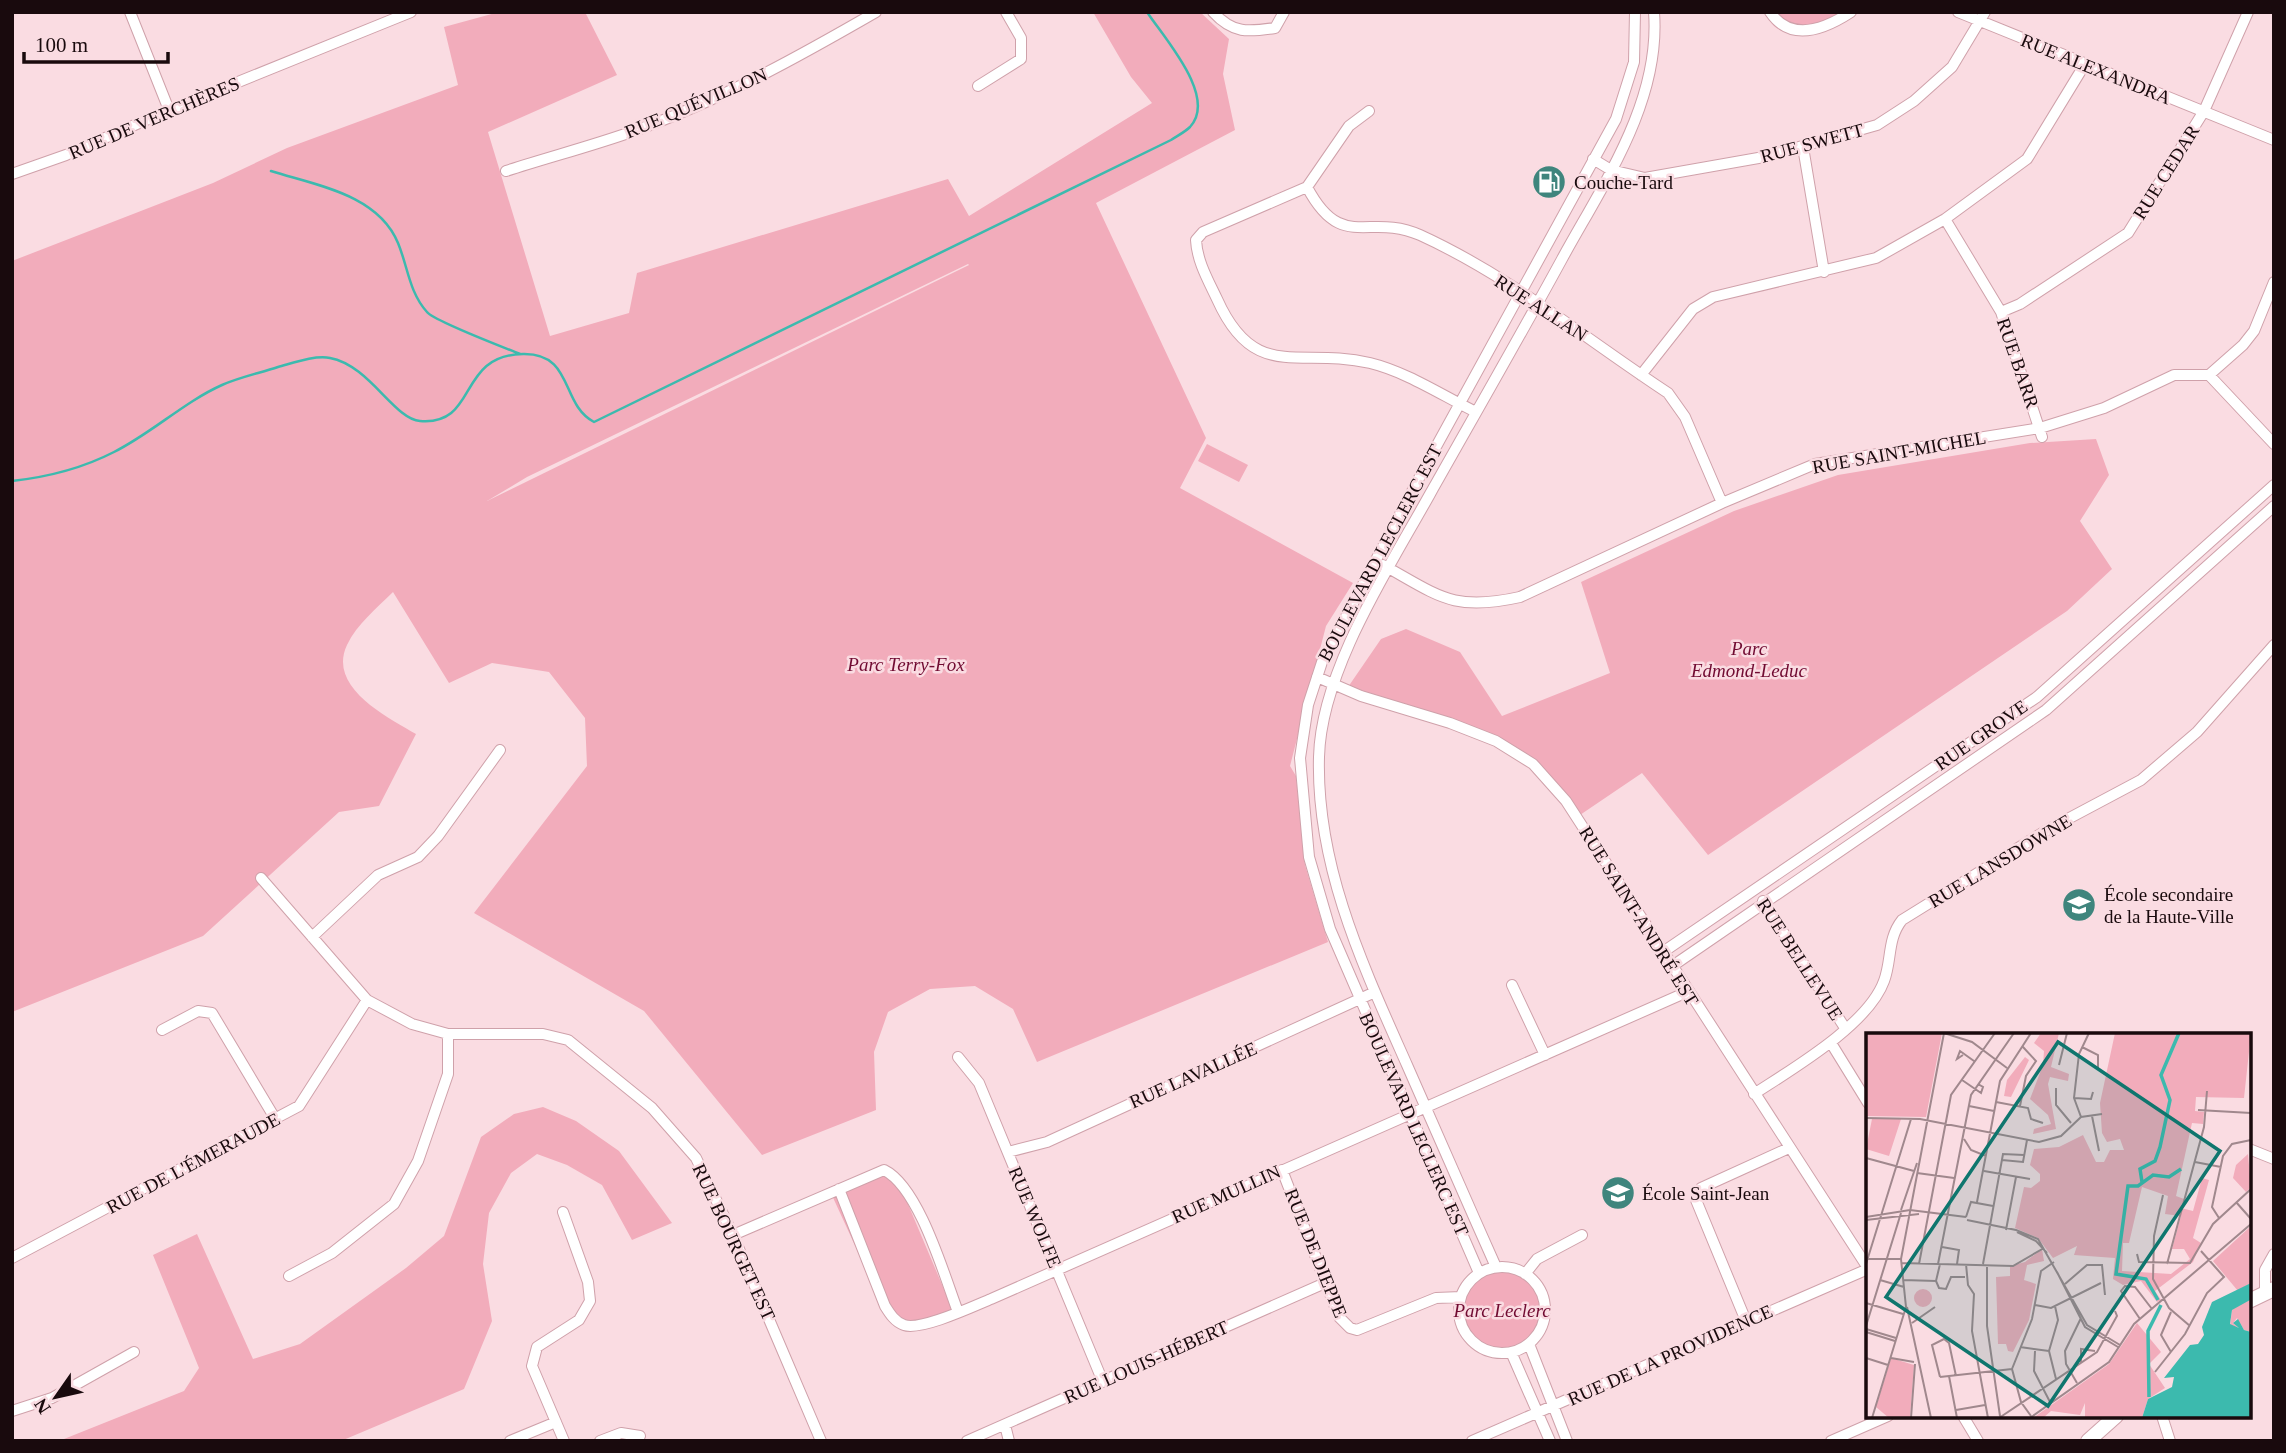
<svg xmlns="http://www.w3.org/2000/svg" width="2286" height="1453" font-family="'Times New Roman',serif">
<rect width="100%" height="100%" fill="#fadce2"/>
<path fill="#f2acbb" fill-rule="evenodd" d="M499,12H585L617,75L488,132L550,336L629,313L637,273L948,179L969,216L1152,103L1131,77L1093,12H1200L1229,39L1223,74L1235,130L1096,203L1206,438L1180,488L1353,583L1326,626L1290,766L1296,776L1305,865L1328,942L1037,1062L1013,1009L975,986L930,989L888,1012L874,1052L876,1110L762,1155L644,1011L474,913L587,766L585,718L549,672L492,663L449,683L393,592C377,608 357,624 347,645C327,687 387,717 416,734L379,806L339,812L203,936L12,1012V261L213,183L287,148L458,85L444,27ZM968,264L969,265L487,501L527,477Z
M1764,12H1840C1827,26 1791,42 1774,26C1770,22 1767,16 1764,12Z
M2096,439L2109,475L2080,521L2112,569L2067,611L1708,855L1642,773L1577,817L1533,764L1496,741L1346,690L1381,639L1406,629L1460,652L1502,716L1610,673L1581,582L1734,511L1838,475L2030,443Z
M1207,444L1248,465L1239,482L1198,461Z
M543,1107L576,1121L619,1151L672,1223L632,1240L602,1185L567,1165L537,1154L511,1173L489,1213L483,1264L492,1321L464,1389L341,1441H59L184,1391L199,1368L153,1255L197,1234L253,1359L300,1344L406,1268L444,1236L481,1137L514,1114Z
M894,1171L954,1313L917,1330L885,1311L830,1191Z
M1459 1310a43 43 0 1 1 86 0a43 43 0 1 1-86 0Z"/>
<g fill="none" stroke-linecap="round" stroke-linejoin="round">
<path stroke="#3cbaae" stroke-width="2.5" d="M271,171C315,185 378,194 398,243C408,267 409,292 427,312C434,321 503,347 520,354
M12,481C48,477 81,469 114,452C152,433 184,402 222,385C240,377 260,373 278,367C293,363 315,355 330,358C369,365 394,419 420,421C479,426 456,355 523,354C574,353 560,404 594,422L1171,140C1177,136 1185,132 1190,127C1218,97 1164,38 1147,12"/>
<g stroke="#cfa1aa" stroke-width="12">
<path id="minor" d="M130,12L169,110
M1213,12C1233,34 1248,32 1275,28L1284,12
M1770,12C1791,43 1825,29 1851,12
M1958,12L2274,140
M978,86L1021,59V38L1006,12
M1369,111L1349,126L1307,187L1203,232L1196,240C1197,261 1208,280 1217,299C1255,384 1300,346 1370,363C1407,372 1443,396 1476,412
M1803,147L1824,272
M1593,159L1611,170L1645,178L1764,157L1877,125L1914,101L1952,67L1985,12
M506,171C549,157 592,146 634,131C719,101 798,57 876,12
M12,174L66,155L169,110L411,12
M1307,187C1342,253 1368,212 1420,235C1510,276 1587,340 1668,393L1685,417L1722,503
M1945,219L2001,312L2042,437
M2001,312L2020,304L2128,233L2204,111L2248,12
M1641,375L1693,309L1713,297L1876,258L1945,219L2027,159L2085,64
M2209,375L2274,444
M1383,565C1439,596 1453,612 1520,597L1722,503L1815,464L2040,428L2104,408L2174,375H2209L2243,345L2254,331L2274,282
M1317,677L1361,696L1450,723L1496,741L1533,764L1566,801L1868,1268
M261,878L367,1000L412,1024L448,1034H543L568,1040L652,1108L696,1158L733,1235L821,1441
M1763,901L1845,1028
M312,937L378,875L418,857L438,836L500,750
M1663,952L2037,697L2274,485
M1671,967L2046,710L2274,506
M1512,985L1545,1055
M162,1030L198,1011L212,1013L276,1120
M1831,1043L1868,1103
M958,1057L979,1083L1103,1382
M1754,1094C1792,1069 1868,1025 1884,981C1892,960 1887,939 1902,920L2047,830L2141,780L2197,732L2274,645
M2249,1149L2274,1159
M1008,1152L1047,1142L1375,992
M1282,1170L1339,1317L1350,1328L1357,1330L1436,1298L1461,1297
M839,1189L885,1306C890,1314 895,1322 904,1325C921,1331 974,1306 991,1299L1687,992
M563,1212L588,1282L590,1301L579,1320L537,1347L532,1366L564,1441
M733,1235L884,1170C919,1187 944,1275 958,1312
M12,1258L299,1106L367,1000
M1496,1267C1466,1200 1437,1133 1407,1065C1364,968 1316,867 1319,757C1321,671 1389,568 1430,494C1474,416 1519,338 1562,259C1603,184 1661,102 1654,12
M1459 1310a43 43 0 1 1 86 0a43 43 0 1 1-86 0Z
M1479,1273L1330,929L1309,857L1300,758L1308,705L1322,662L1426,465L1616,119L1634,62L1635,12
M1525,1274L1537,1259L1582,1235
M289,1276L332,1253L394,1204L418,1161L448,1074V1034
M2265,1292V1270L2274,1254
M1746,1321L1696,1200L1701,1188L1789,1148
M1529,1344L1567,1441
M1511,1352L1550,1441
M12,1411L52,1398L134,1352
M1963,1416L1978,1441
M2162,1416L2170,1441
M1005,1425L1009,1441
M510,1441L556,1422
M600,1441L621,1433L640,1436
M967,1441L1325,1283
M1472,1441L1868,1269
M1831,1441L1888,1416"/>
</g>
<g stroke="#cfa1aa" stroke-width="16">
<path id="major" d="M2249,1301L2274,1289
M2088,1441L2116,1416"/>
</g>
<use href="#minor" stroke="#fff" stroke-width="10"/>
<use href="#major" stroke="#fff" stroke-width="14"/>
</g>
<defs>
<g id="fuel-disc" transform="scale(1.75)"><circle r="9.5" fill="#3f857d" stroke="#fadce2"/><path d="M-5.5-6h7V0h2V4h1.3V-2.5L3-4.5l.8-.8L6-3V5H2.5V1h-1V6h-7ZM-4.2-4.7v3.2H.2V-4.7Z" fill="#fff"/></g>
<g id="school-disc" transform="scale(1.75)"><circle r="9.5" fill="#3f857d" stroke="#fadce2"/><path d="M0-5L7-2L0 1L-7-2ZM-4 1L0 2.5L4 1V4Q0 6-4 4Z" fill="#fff"/></g>
</defs>
<g fill-rule="evenodd">
<use href="#fuel-disc" x="1549" y="182"/>
<use href="#school-disc" x="2079" y="905"/>
<use href="#school-disc" x="1618" y="1193"/>
</g>
<g text-anchor="middle" dominant-baseline="central" stroke-width="5" stroke-linejoin="round" paint-order="stroke">
<g font-size="19" fill="#190a0d" stroke="#fadce2">
<text transform="translate(2096 69) rotate(22)">RUE ALEXANDRA</text>
<text transform="translate(696 103) rotate(-23)">RUE QUÉVILLON</text>
<text transform="translate(154 118) rotate(-23)">RUE DE VERCHÈRES</text>
<text transform="translate(1812 143) rotate(-15)">RUE SWETT</text>
<text transform="translate(2166 172) rotate(-58)">RUE CEDAR</text>
<text transform="translate(1541 308) rotate(33)">RUE ALLAN</text>
<text transform="translate(2018 363) rotate(71)">RUE BARR</text>
<text transform="translate(1899 452) rotate(-10)">RUE SAINT-MICHEL</text>
<text transform="translate(1380 553) rotate(-62)">BOULEVARD LECLERC EST</text>
<text transform="translate(1981 735) rotate(-35)">RUE GROVE</text>
<text transform="translate(2000 861) rotate(-31)">RUE LANSDOWNE</text>
<text transform="translate(1639 916) rotate(58)">RUE SAINT-ANDRÉ EST</text>
<text transform="translate(1800 959) rotate(57)">RUE BELLEVUE</text>
<text transform="translate(1193 1075) rotate(-24)">RUE LAVALLÉE</text>
<text transform="translate(1414 1124) rotate(66)">BOULEVARD LECLERC EST</text>
<text transform="translate(193 1163) rotate(-28)">RUE DE L'ÉMERAUDE</text>
<text transform="translate(1226 1194) rotate(-24)">RUE MULLIN</text>
<text transform="translate(1035 1217) rotate(67)">RUE WOLFE</text>
<text transform="translate(734 1242) rotate(65)">RUE BOURGET EST</text>
<text transform="translate(1316 1253) rotate(68)">RUE DE DIEPPE</text>
<text transform="translate(1670 1355) rotate(-24)">RUE DE LA PROVIDENCE</text>
<text transform="translate(1146 1362) rotate(-24)">RUE LOUIS-HÉBERT</text>
</g>
<g font-size="19" fill="#190a0d" stroke="#fadce2" text-anchor="start">
<text x="1574" y="182">Couche-Tard</text>
<text x="2104" y="894">École secondaire<tspan x="2104" dy="22">de la Haute-Ville</tspan></text>
<text x="1642" y="1193">École Saint-Jean</text>
</g>
<g font-size="19" font-style="italic" fill="#710b32" stroke="#fadce2">
<text x="1749" y="648">Parc<tspan x="1749" dy="22">Edmond-Leduc</tspan></text>
<text x="906" y="664">Parc Terry-Fox</text>
<text x="1502" y="1310">Parc Leclerc</text>
</g>
</g>
<g transform="translate(1866 1033)">
<rect width="385" height="385" fill="#fadce2"/>
<path d="M0,0H76L60,84L0,83ZM175,0H193L185,34L203,41L202,48L184,44L182,51L190,96L167,101L168,96L185,91L182,82L164,66L177,32L178,18L168,10ZM249,0H385L378,65L330,64L329,78L338,79L337,91L326,90L310,163L318,166L315,175L327,178L336,145L343,147L327,205L335,210L327,229L289,258L295,267L291,269L275,248L257,252L247,246L249,225L208,222L211,213L187,225L172,205L149,195L158,154L165,155L174,148V141L164,132L168,116L193,114L217,102L230,129H238L244,117H258L254,106L241,109L236,100L234,70ZM276,154L302,163L299,181L315,183L306,216H318L324,226L305,241L256,238L257,210H263ZM159,24L163,27L145,64L138,63L141,47ZM6,86H35L23,123L0,116ZM382,121L385,154L380,159L367,145L370,132ZM385,193V250L372,258L347,228ZM176,216L178,228L161,232L158,247L170,251L163,287L147,319L142,318L140,311H132L130,244L144,243V233L159,229ZM48 265a9 9 0 1 1 18 0a9 9 0 1 1-18 0ZM385,261V299L378,297L371,285L367,290L373,295L364,293L366,277ZM271,290L295,319L283,331L299,355L282,366L276,385H219V370L214,382L185,378L177,385H167L243,331ZM25,325L48,332L44,384L23,385L10,374Z" fill="#f2acbb" fill-rule="evenodd"/>
<path d="M385,250L384,267L366,277L364,291L373,295L367,290L372,286L378,297L385,299V385H276L282,366L306,354L308,344L298,345L324,312L332,311L338,302L336,294L346,269Z" fill="#3cbaae"/>
<path fill="none" stroke="#3cbaae" stroke-width="3.5" d="M276,149L274,136L289,128L294,114L304,67L295,42L313,0M292,267L280,246L250,241L262,153H272L287,142L303,144L315,136M283,364L282,298L295,272"/>
<path fill="none" stroke="#a0888d" stroke-width="2" d="M78,0L106,9L141,35M216,14L232,22V37M97,22L91,26L94,18L108,28M193,32L201,0M96,47L115,60L117,54L112,51M190,55V72L205,90M208,65L225,66L227,59M130,69L162,75L165,86L177,90M103,73L128,78M154,73L160,43L170,28L157,14M332,77L385,80M226,83L233,118M215,84L208,65L213,21L223,0M0,85L54,86L173,109L195,103L215,84L236,81M98,106L105,117L120,123M0,125L48,138M136,127L157,129L161,107M329,129L355,134M118,138L164,146M51,140L88,145M297,162L288,203L287,246L303,275L324,293M111,169L134,48L165,0M370,169L385,186M35,177L51,130M0,184L44,177L100,184M100,184L105,169L127,173M353,185L346,174L357,123L366,111L385,107M0,187L53,181M101,187L150,197L172,206L221,292L254,312M140,197L150,144M151,199L170,208L181,220M76,214L93,217L91,231M271,221L273,229L324,230L347,191L385,156M2,226H35M35,230L147,233L178,215M0,231L45,86M53,231L85,62L129,0M72,231L105,62L148,0M100,231L102,252L108,261L106,298L122,385M117,231L137,121L158,122M301,231L338,94L341,58M121,232V293L134,383M191,239L219,294L252,314M14,247L38,254M37,247L70,248L74,231M70,248L73,255L80,256L85,244H99M199,251L221,232H236L239,262M0,270L37,281M169,272L185,275L235,250M189,273L192,287L183,318L190,346M41,274L65,385M305,279L295,302L305,319M274,286L255,258L259,253L269,254L286,276M46,290L69,274M0,293L35,180M0,296L30,305M0,299L29,308M154,314L183,318M169,318L168,338L184,369M0,325L22,332M25,325L48,329M215,330V316L229,318M289,339L319,301L341,260L358,244L335,218M83,343L91,385M74,344L66,312L78,306L83,310L90,343M74,344L146,336M211,350L200,331L199,318L215,285M90,377L119,372M165,383L155,369L146,336L166,286L175,238L188,229M6,385L40,274L35,226L78,0M45,385L49,331M133,385L231,319L251,283L249,278M164,385L243,329L268,291L385,191"/>
<path fill="#0f766e" fill-opacity="0.15" stroke="#0f766e" stroke-width="3.5" d="M192,9L354,118L182,373L20,264Z"/>
<rect width="385" height="385" fill="none" stroke="#190a0d" stroke-width="3.5"/>
</g>
<rect width="2286" height="1453" fill="none" stroke="#190a0d" stroke-width="28"/>
<g transform="translate(56 1397) rotate(236)" stroke="#fadce2" stroke-width="5" paint-order="stroke">
<path d="M0-5L12 26L0 18L-12 26Z" fill="#190a0d"/>
<text y="-10" font-size="19" font-weight="bold" text-anchor="middle" fill="#190a0d">N</text>
</g>
<path d="M24 52v10h144v-10" fill="none" stroke="#190a0d" stroke-width="3.5"/>
<text x="35" y="52" font-size="21" fill="#190a0d" stroke="#fadce2" stroke-width="5" paint-order="stroke">100 m</text>
</svg>
